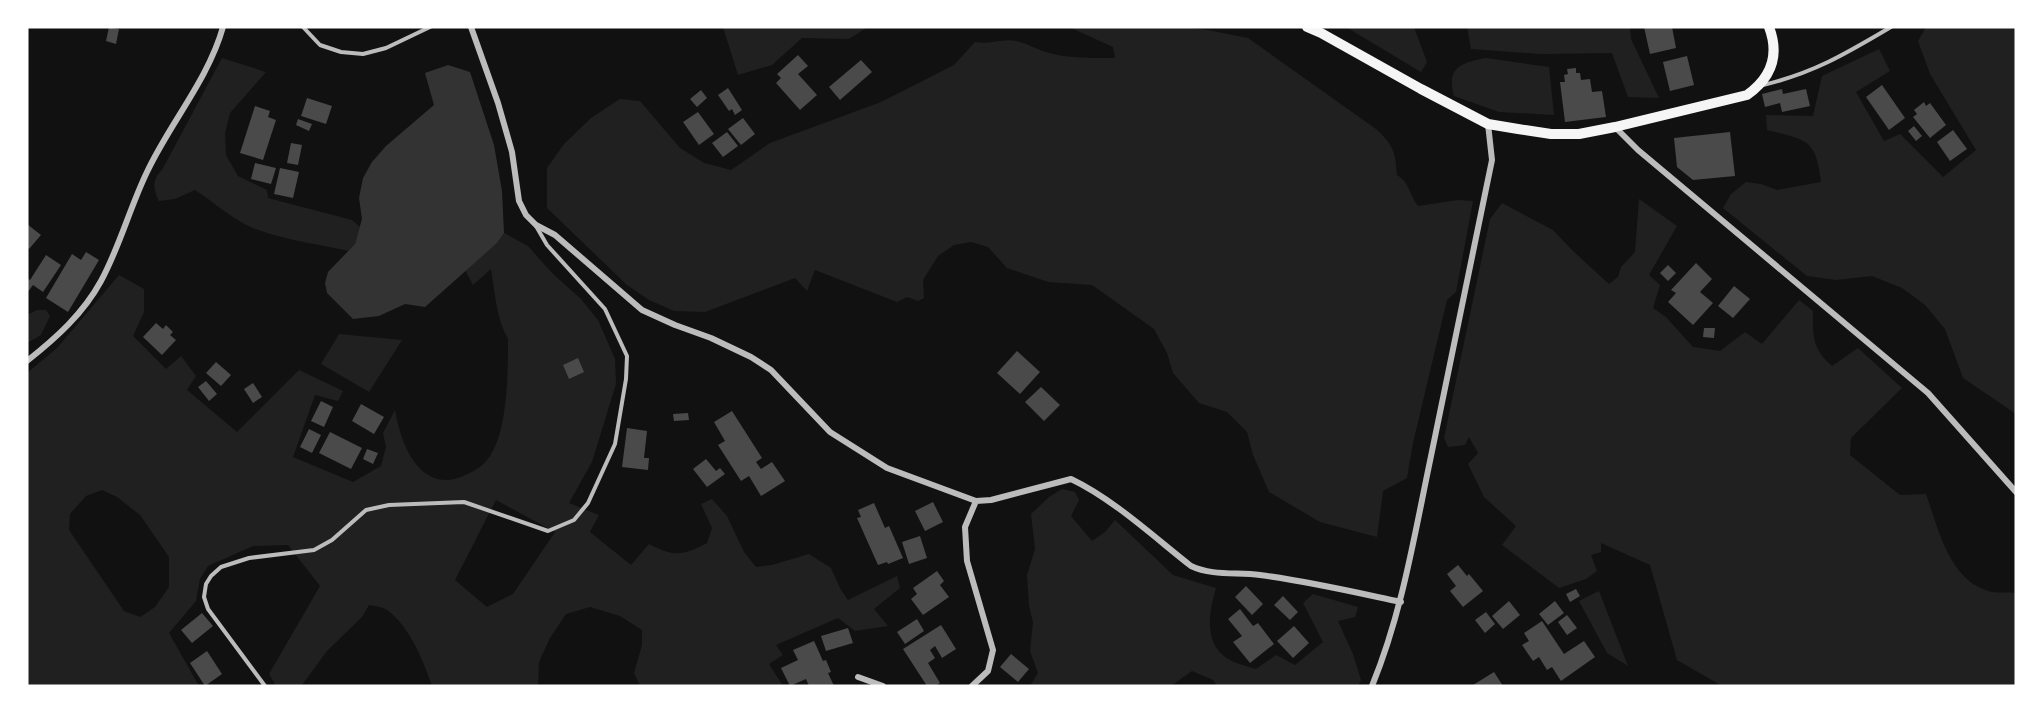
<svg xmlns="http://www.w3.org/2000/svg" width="2043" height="713" font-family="Lato,sans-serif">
<rect width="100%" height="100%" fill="#111"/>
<path fill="#202020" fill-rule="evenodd" d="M723,27H868L849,39L802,38L772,65L738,75Z
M1069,27H1180L1208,30L1248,38L1376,129C1394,146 1395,151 1397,175C1410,183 1409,194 1418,206L1458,200L1473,201L1456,292L1447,300L1413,443L1407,478L1383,491L1377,537L1320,522L1269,492L1253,455L1247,432L1227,412L1199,403L1173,373L1167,353L1154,329L1092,285L1048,282L1007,268L988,247L971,242L954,245L938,256L923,280L924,298L918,301L907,297L897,302L815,270L807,291L795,278L705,312L674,311L649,300L627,285L547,208V168L564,144L591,118L620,99L640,101L680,148L704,163L731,170L770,143L881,102L954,65L975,42C989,45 1002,38 1016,41C1027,43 1035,49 1046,52C1067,59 1094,58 1115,58L1113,47Z
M1346,27H1414L1427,62L1421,72Z
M1467,27H1630L1631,39L1659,98L1628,97L1612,53L1541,54L1471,49Z
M1926,27H2016V414L1963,378L1945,329L1925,305L1902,288L1872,276L1836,280L1807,276L1723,208L1731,194L1746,182L1761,184L1777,190L1821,182C1816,138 1806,140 1767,130L1766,115L1813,116L1822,76L1879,49L1890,71L1856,92L1884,141L1900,134L1943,177L1976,150L1930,74L1918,41Z
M222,58L266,72L230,113L225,133L226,155L238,176L267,190L268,198L352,220L360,227L355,244L349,251C317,244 268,238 241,222C225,213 211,200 195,190L175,199L159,201C153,190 152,179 162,170Z
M1486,58L1549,67L1554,115L1499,112L1454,96C1446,67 1461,63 1486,58Z
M1639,199L1677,226L1649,275L1660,285L1653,308L1666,317L1693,347L1720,351L1745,332L1762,344L1799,300L1813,311C1813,337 1812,348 1832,366L1858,348L1902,388L1851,438L1850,455L1900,495L1926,494C1939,530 1949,582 1992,592C2000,593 2008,592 2016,593V686H1722L1677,660L1650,565L1601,543V552L1591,555L1597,571L1586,579L1559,588L1502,545L1516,526L1484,497L1468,464L1478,453L1469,437L1465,445L1448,447L1444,438L1490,219L1502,203L1553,230L1574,252L1609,284L1618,277L1621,267L1635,252Z
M504,233L528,246L552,273L581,299L598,320L615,359L616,384L592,462L569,503L599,515L590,532L631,565L649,544C674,557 682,556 707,543L712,528L701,504L712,499L727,516L744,552L756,567L772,565L809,554L831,568L841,590L848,600L897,576L900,588L874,609L888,626L855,631L838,618L776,645L783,655L769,664L783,686H640L634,673L642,645V630L620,616L590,607L566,614L550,638L539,662L538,686H432C423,660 410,627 387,610C383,607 375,606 369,605L362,617L327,651L302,685L276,686L269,674L320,586L288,545L253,546L208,566L200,579L196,601L169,633L199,686H27V373L57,348L119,275L144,289V312L133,336L166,369L181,356L196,376L187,390L237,432L299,370L343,391L338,401L315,395L293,457L353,482L381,466L386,447L383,433L395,410C400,442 419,493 461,477C474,471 482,468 490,456C508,429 508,372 508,339C496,318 495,292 491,269L473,285L465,270L497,243ZM102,490L117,497L140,515L169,557V587L155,607L140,617L124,611L69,530L70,514L86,496ZM496,500L555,532L513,594L487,607L455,580Z
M37,310H46L50,316L41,335L27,343V315Z
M339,334L402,340L369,392L321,364Z
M1062,489L1075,492L1079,500L1071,516L1092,541L1105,532L1115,520L1173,575L1216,588C1209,612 1203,643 1228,659C1236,664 1247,666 1256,669L1276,655L1295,665L1323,642L1303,603L1313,594L1358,607L1355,617L1338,621L1353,654L1361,680L1358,686H1217L1213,680L1192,671L1171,686H1030L1038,673L1030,651L1033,622L1029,606L1027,575L1035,549L1031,514L1049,497Z
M1599,591L1628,666L1607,653L1579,601Z"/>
<path fill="#333" d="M448,65L470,72L494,145L502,191L504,233L497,243L425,307L405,304L379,316L353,319L327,293L325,283L328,272L355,244L362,219L359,198L363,178L372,162L386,146L434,105L425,73Z"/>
<path fill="#4a4a4a" d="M109,27L119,29L116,44L106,41Z
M1644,27H1672L1676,48L1650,54Z
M798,55L808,66L798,74L817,95L800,110L776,83L781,78L777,74Z
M1687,56L1694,85L1670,91L1663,62Z
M861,60L872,72L840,100L829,87Z
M1576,68V73H1580L1581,80L1590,79L1592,92L1602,91L1606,117L1565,122L1560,82H1565L1564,75L1568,74L1567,69Z
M1882,85L1905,118L1889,130L1866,97Z
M728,88L742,110L735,115L732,109L729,111L718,95Z
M1782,89L1783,94L1806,89L1810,106L1782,112L1780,103L1765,107L1762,94Z
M701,90L707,98L697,107L690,99Z
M307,98L332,106L326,124L301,116Z
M1924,102L1926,106L1930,103L1946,125L1930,138L1913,117L1917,114L1914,110Z
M255,106L270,111L268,117L276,120L263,160L240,153Z
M698,112L714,134L699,145L683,122Z
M743,118L755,134L741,145L728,129Z
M298,119L312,124L309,131L296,125Z
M1914,126L1922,136L1916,141L1908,131Z
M1953,130L1967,149L1950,161L1937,142Z
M727,132L738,146L723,157L712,143Z
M1730,132L1735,176L1693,180L1677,167L1674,138Z
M291,143L302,145L298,165L287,163Z
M255,163L276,168L271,184L251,179Z
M280,168L299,172L293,198L274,194Z
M27,224L41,235L29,249L27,247Z
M86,252L99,260L68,312L46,298L72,254L81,260Z
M46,255L61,265L43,292L33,285L27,293V278L30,280Z
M1696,263L1712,279L1700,292L1713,303L1693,325L1668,302L1676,293L1671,290Z
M1668,265L1676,273L1668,281L1660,273Z
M1734,286L1750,299L1733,318L1718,306Z
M156,323L163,329L166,325L173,332L170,335L176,340L162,355L143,337Z
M1704,328H1715L1714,338L1703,337Z
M1017,351L1040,372L1020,394L997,373Z
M578,358L584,372L569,379L563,365Z
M216,362L231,375L221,386L206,373Z
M206,381L217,394L209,401L198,387Z
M253,383L262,397L253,403L244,389Z
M1041,387L1060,405L1044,421L1025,402Z
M321,401L333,407L324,427L311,421Z
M361,404L384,417L374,434L352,421Z
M732,411L762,458L756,462L761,469L772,462L785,481L761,496L749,476L741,481L718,445L725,441L714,422Z
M688,413L689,420L674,421L673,414Z
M627,428L647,431L644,458H649L648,470L622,467Z
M309,429L321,435L312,453L300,447Z
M330,432L362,448L351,469L319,453Z
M367,449L378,453L373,464L363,459Z
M706,459L716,471L720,468L725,474L707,487L693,469Z
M933,502L943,522L925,531L915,511Z
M874,503L885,528L889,526L903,558L888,564L887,562L878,565L857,518L861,517L858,510Z
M920,536L927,558L909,564L902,542Z
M1458,565L1467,576L1469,574L1483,591L1463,607L1450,591L1456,586L1447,574Z
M937,571L944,581L940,585L949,597L923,615L911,599L917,594L913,588Z
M1246,586L1263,604L1252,615L1235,597Z
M1576,589L1580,596L1570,602L1566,594Z
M1283,596L1298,612L1290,620L1274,605Z
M1509,601L1520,615L1503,629L1492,616Z
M1555,601L1564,613L1548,625L1539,614Z
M1240,609L1253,626L1258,623L1274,644L1250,663L1233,642L1242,636L1228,619Z
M1486,612L1495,624L1485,633L1475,620Z
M202,613L213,626L192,643L181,630Z
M1567,615L1577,628L1567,635L1558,622Z
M917,619L924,631L905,644L897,632Z
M1542,621L1564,654L1584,641L1595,657L1561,681L1552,667L1547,670L1539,657L1533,661L1522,645L1529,641L1524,633Z
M941,625L956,649L942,658L935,646L930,650L935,658L928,663L940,683L935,686H927L903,649Z
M1294,626L1309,643L1293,658L1277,641Z
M848,628L853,643L826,651L821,636Z
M814,641L823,661L826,660L831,672L828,673L834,686H809L806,679L790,686L781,668L798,660L793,650Z
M207,651L222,674L205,686L190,663Z
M1011,654L1029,669L1018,682L1000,667Z
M1494,672L1503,686H1474L1473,685Z"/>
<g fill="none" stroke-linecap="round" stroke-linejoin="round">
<path stroke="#bcbcbc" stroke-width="4" d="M303,27L320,45L341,52L363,54L386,48L430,27
M1763,85C1814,73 1847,53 1891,27
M265,686L208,609L204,597L206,584L211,576L221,567L249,558L314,550L332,540L366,510L389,505L464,502L548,531L574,520L588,503L615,444L626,379L627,356L605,309L547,245L536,226"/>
<path stroke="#bcbcbc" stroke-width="6" d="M471,27L498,103L512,152L519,201L526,215L536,225L555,235L642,310L675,325L711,338L751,357L771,370L830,432L887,468L976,501L991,500L1071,479C1113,499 1154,537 1191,566C1212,576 1237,572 1260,575C1307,581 1354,592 1401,602
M1615,127L1638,150L1928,393L2016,492
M27,361C56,338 83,314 101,281C120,246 130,207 147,172C170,123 208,80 223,27
M858,677L883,686
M972,686L988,671L993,650L967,561L965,527L976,501
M1372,686C1402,613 1414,537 1430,461C1451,360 1472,260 1492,160L1488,124"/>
<path stroke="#f5f5f5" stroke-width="10" d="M1307,27L1321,33L1421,89L1488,124L1518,129L1551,134H1579L1615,127L1747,95C1771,78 1780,56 1769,27"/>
</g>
<rect width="2043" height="713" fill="none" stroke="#ffffff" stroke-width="57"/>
</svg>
